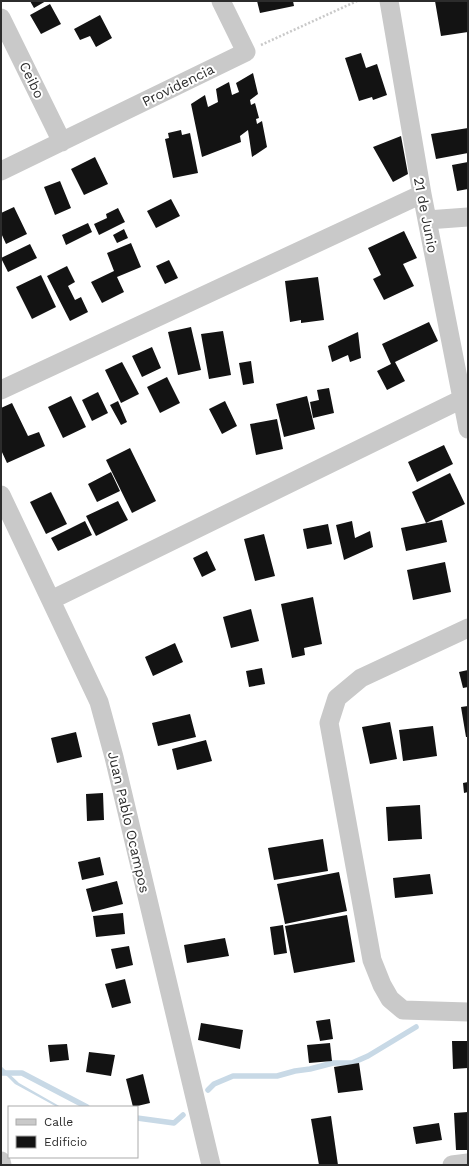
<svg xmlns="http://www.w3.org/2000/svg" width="469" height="1166" font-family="'Work Sans',sans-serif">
<rect width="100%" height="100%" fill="#fff"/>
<path fill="#c8d9e6" d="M1,1066L19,1083L61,1107H57L15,1084L1,1070Z"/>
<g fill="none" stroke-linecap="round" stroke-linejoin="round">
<path stroke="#c8d9e6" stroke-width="5.5" d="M1,1073H22L87,1107
M208,1090L214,1084L233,1076H277L295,1071L310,1069L333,1063H352L368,1056L416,1027
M137,1118L174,1123L183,1115"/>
</g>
<path fill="#131313" d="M30,1H46L34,8Z
M257,1H293L294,6L260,13Z
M435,1H468V32L441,36Z
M50,4L61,24L41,34L30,15Z
M100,15L112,38L96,47L90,36L80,40L74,29Z
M361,53L366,68L377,64L387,95L373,100L372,97L359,101L345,58Z
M253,73L258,94L250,100L251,105L255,103L259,118L256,119L257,124L262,121L267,147L252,157L248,130L240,136L241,142L202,157L191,104L205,95L208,107L218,102L216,89L229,82L232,95L239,92L236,83Z
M468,128V153L436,159L431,134Z
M181,130L182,135L190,133L198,173L173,178L165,139L169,138L168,133Z
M401,136L408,174L393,182L373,147Z
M95,157L108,184L84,195L71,169Z
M468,162V189L457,191L452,165Z
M60,181L71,208L55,215L44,187Z
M171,199L180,216L156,228L147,211Z
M14,207L27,234L6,244L1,233V213Z
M118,208L125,222L99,235L94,224L107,218L106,214Z
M88,223L92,232L66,245L62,235Z
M124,229L128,238L117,243L113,235Z
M404,231L417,258L403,264L414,286L384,300L373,279L381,275L368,248Z
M131,243L141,267L117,277L124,292L102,303L91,282L114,271L107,253Z
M30,244L37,258L8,272L1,258Z
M169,260L178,278L165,284L156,266Z
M67,266L75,282L68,286L75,300L81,297L88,312L70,321L47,276Z
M41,275L56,307L32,319L16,287Z
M318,277L324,320L301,323V320L290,322L285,281Z
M429,322L438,341L395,362L405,381L387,390L377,371L391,364L382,344Z
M191,327L201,370L178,375L168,332Z
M223,331L231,375L209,379L201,334Z
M358,332L361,358L350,362L348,355L332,362L328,346Z
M152,347L161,368L142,377L132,356Z
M251,361L254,383L243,385L239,363Z
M122,362L139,394L121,403L105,370Z
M167,377L180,403L160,413L147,387Z
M329,388L334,413L313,418L310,402L319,400L317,390Z
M98,392L108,413L92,421L82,400Z
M71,396L86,427L63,438L48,407Z
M307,396L315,429L284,437L276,404Z
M118,401L127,422L121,425L110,405Z
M225,401L237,426L222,434L209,409Z
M12,403L28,436L39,432L45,446L7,463L1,450V408Z
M277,419L283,449L256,455L250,424Z
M444,445L453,464L417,482L408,462Z
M130,448L156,501L132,513L106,460Z
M111,472L120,491L97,502L88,484Z
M450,473L465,504L426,523L412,492Z
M51,492L67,524L46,534L30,502Z
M118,501L128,520L96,536L86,516Z
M442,520L447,542L406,551L401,528Z
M85,521L92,535L58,551L51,538Z
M352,521L355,538L370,531L373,547L344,560L336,525Z
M328,524L332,544L307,549L303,529Z
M264,534L275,576L255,581L244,539Z
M207,551L216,570L202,577L193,558Z
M445,562L451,592L413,600L407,570Z
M313,597L322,644L304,648L305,655L292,658L281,604Z
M251,609L259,641L231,648L223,617Z
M175,643L183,662L153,676L145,657Z
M262,668L265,684L249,687L246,671Z
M468,670V687L463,688L459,672Z
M468,706V737H466L461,707Z
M190,714L196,737L158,746L152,723Z
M390,722L397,759L370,764L362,727Z
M433,726L437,756L403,761L399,730Z
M76,732L82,757L57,763L51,738Z
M206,740L212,761L177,770L172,749Z
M468,782V792L464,793L463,783Z
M103,793L104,820L87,821L86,794Z
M420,805L422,839L388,841L386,807Z
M323,839L328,871L274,880L268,848Z
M100,857L104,875L82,880L78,862Z
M339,872L347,911L285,924L277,884Z
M430,874L433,894L395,898L393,878Z
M117,881L123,904L92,912L86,889Z
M123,913L125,934L96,937L93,916Z
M347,915L355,962L294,973L285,926Z
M283,925L287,953L274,955L270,927Z
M225,938L229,956L187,963L184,945Z
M129,946L133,965L116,969L111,949Z
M125,979L131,1003L112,1008L105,984Z
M330,1019L333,1039L320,1041L316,1021Z
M201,1023L243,1030L240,1049L198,1040Z
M452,1041H468V1068L453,1069Z
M330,1043L332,1061L309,1063L307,1045Z
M67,1044L69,1060L50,1062L48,1045Z
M89,1052L115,1055L111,1076L86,1072Z
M359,1063L363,1090L338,1093L334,1067Z
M143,1074L150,1103L133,1107L126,1079Z
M468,1112V1125H467L468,1150H456L454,1113Z
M331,1116L338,1165H319L311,1119Z
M439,1123L442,1140L416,1144L413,1127Z"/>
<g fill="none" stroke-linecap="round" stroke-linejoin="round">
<path stroke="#c9c9c9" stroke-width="2.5" stroke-dasharray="2 2" stroke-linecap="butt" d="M261,45L357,1"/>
<path stroke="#c9c9c9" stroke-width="19" d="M389,1L422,194L468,429
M1,18L62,142
M1,171L246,52L221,1
M427,220L468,217
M1,390L422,194
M1,495L99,702L114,757L211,1165
M51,600L462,399
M468,628L361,678L337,698L329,723L372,960L382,985L390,999L403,1010L468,1012
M1,1161L2,1165
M452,1165L468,1163"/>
</g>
<g text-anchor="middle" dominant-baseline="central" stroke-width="4" stroke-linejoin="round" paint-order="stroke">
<g font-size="14" fill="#2c2c2c" stroke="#fff">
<text transform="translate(32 80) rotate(64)">Ceibo</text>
<text transform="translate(178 85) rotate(-26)">Providencia</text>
<text transform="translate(426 215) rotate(79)">21 de Junio</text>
<text transform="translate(129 822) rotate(77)">Juan Pablo Ocampos</text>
</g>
</g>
<rect width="469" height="1166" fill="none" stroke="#2c2c2c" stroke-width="4"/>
<rect x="8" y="1106" width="130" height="52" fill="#ffffff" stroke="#ababab"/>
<rect x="16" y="1119" width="20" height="6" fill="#c9c9c9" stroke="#ababab"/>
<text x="44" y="1126" font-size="12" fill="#2c2c2c">Calle</text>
<rect x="16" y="1136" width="20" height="12" fill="#131313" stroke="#ababab"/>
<text x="44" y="1146" font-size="12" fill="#2c2c2c">Edificio</text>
</svg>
